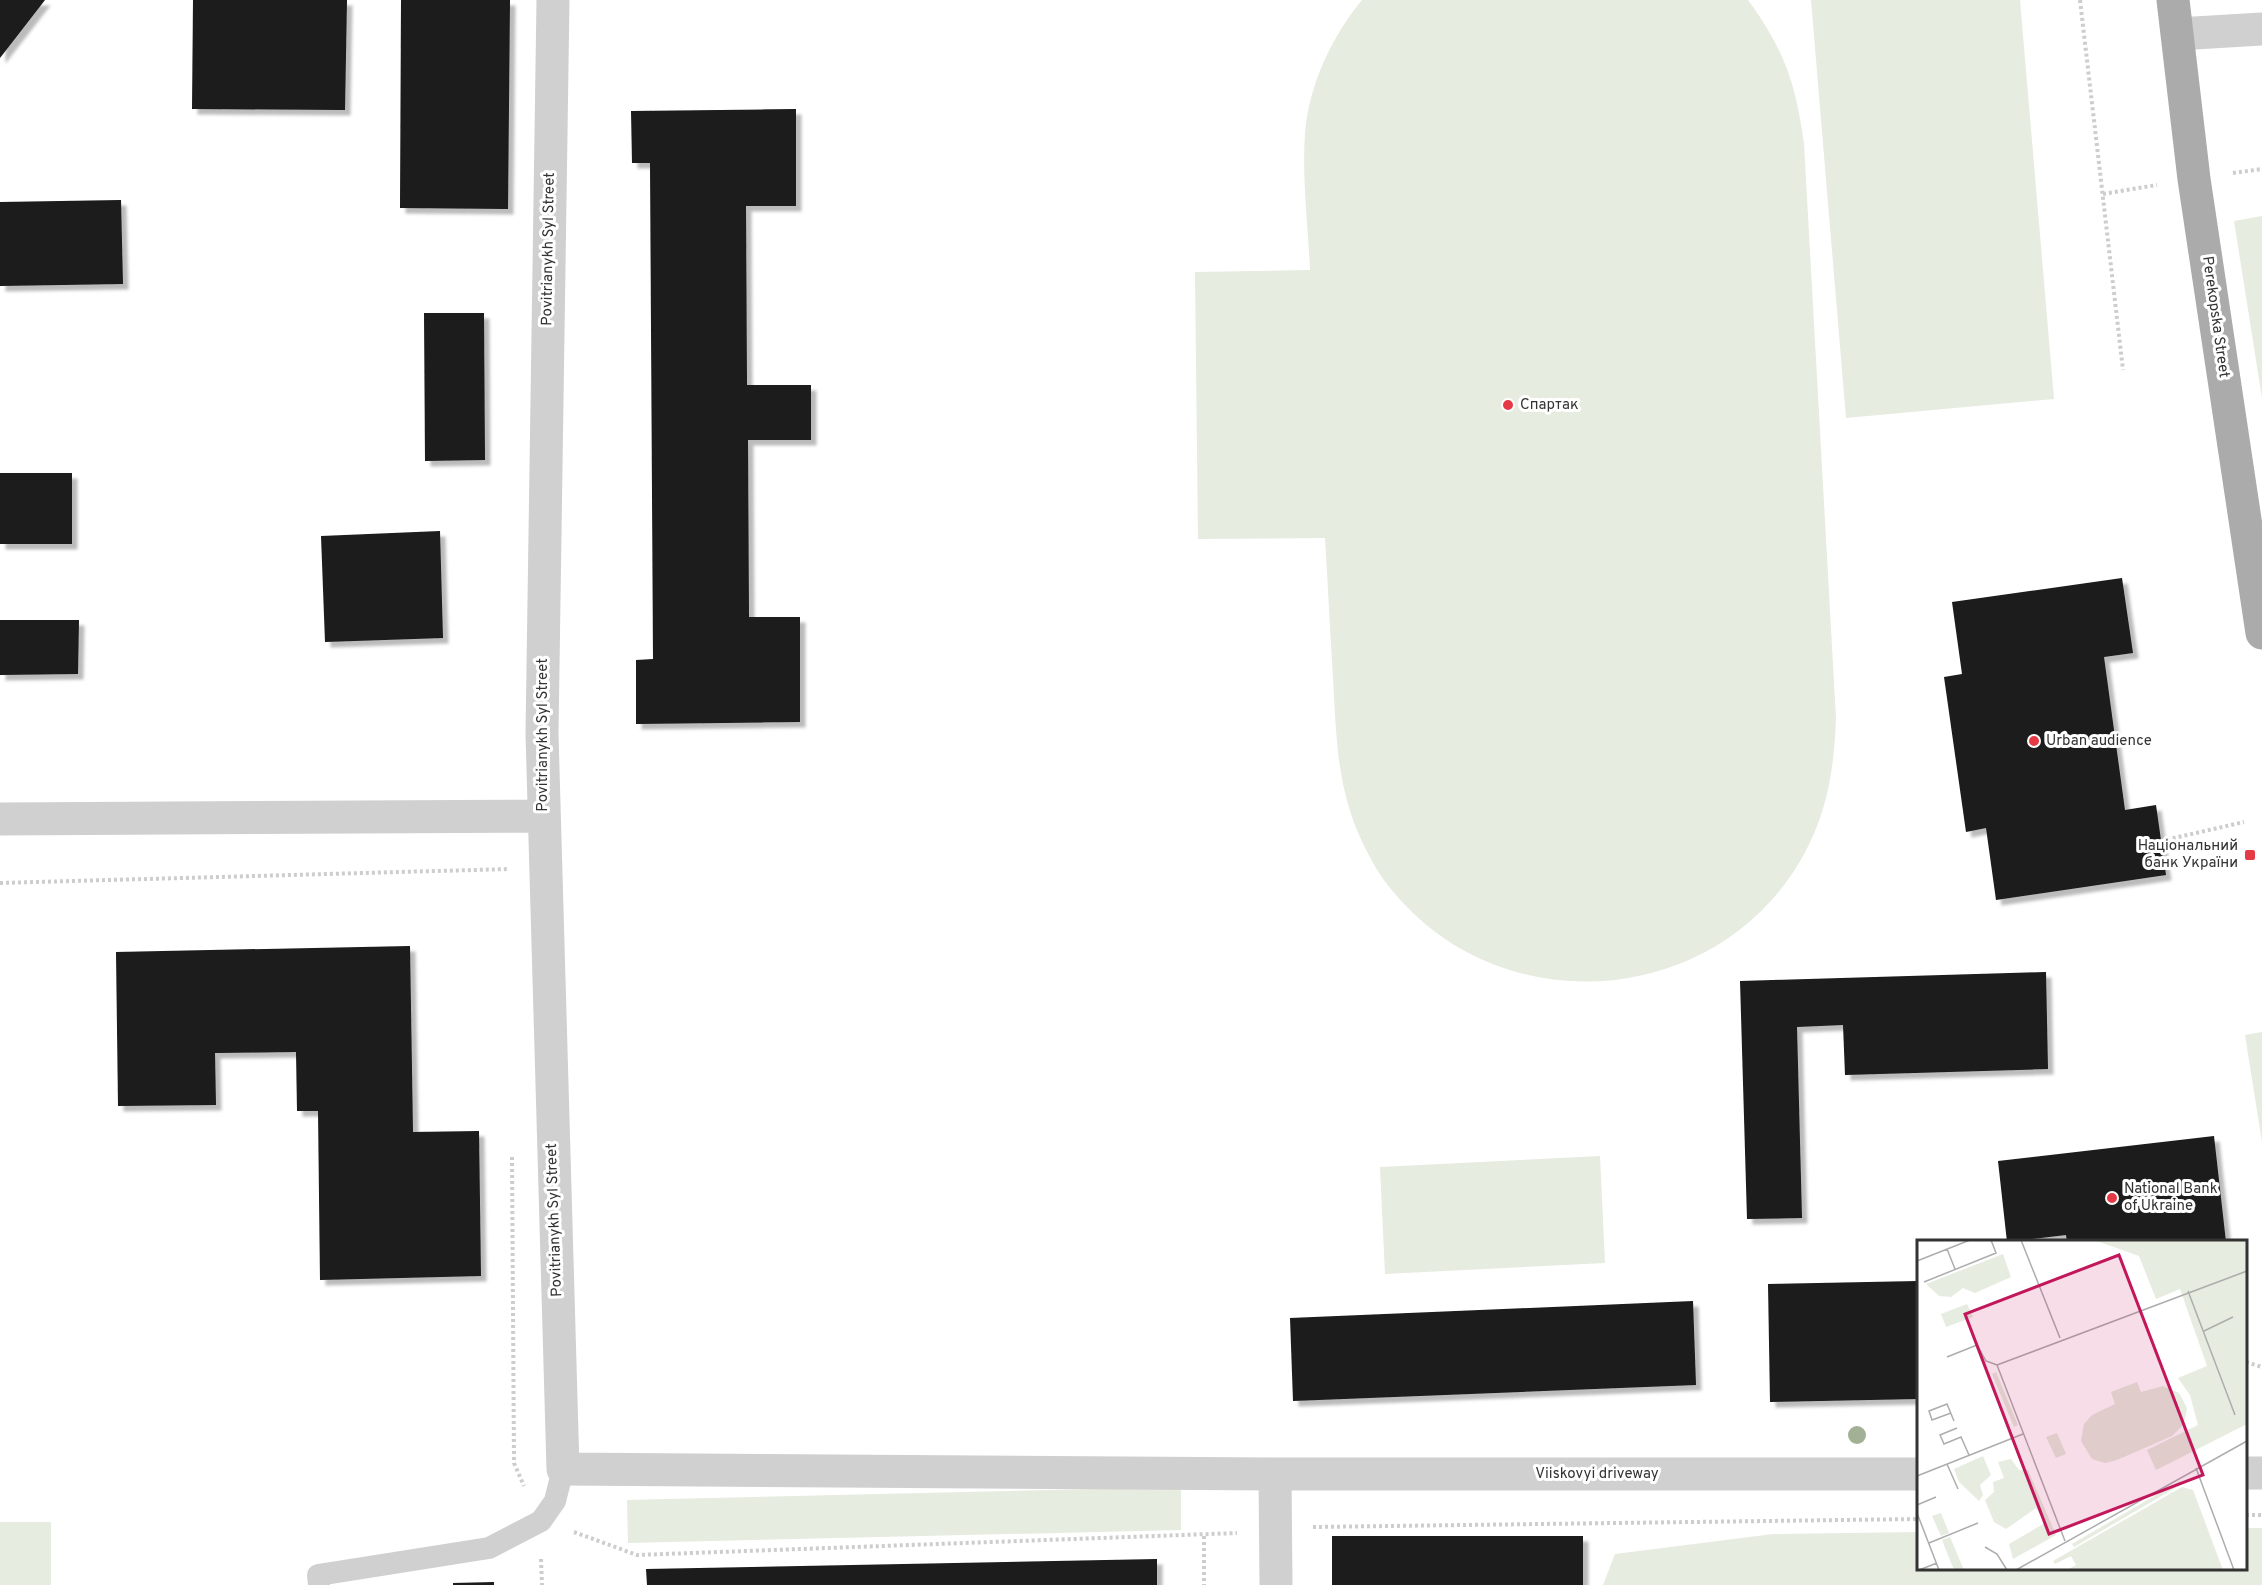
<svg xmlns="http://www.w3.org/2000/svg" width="2262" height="1585" font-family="Overpass,sans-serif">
<defs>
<filter id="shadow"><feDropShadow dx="5.5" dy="5.5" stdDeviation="1.5" flood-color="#0004"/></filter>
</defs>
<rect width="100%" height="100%" fill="#fff"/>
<path fill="#e6ecdf" d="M1362,0H1748C1784,49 1796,84 1804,144L1836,718C1834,776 1825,825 1792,874C1706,1001 1521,1018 1412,912C1397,897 1382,880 1372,861C1337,799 1337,747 1333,678C1330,632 1328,585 1325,538L1198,539L1195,272L1310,270C1308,225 1302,179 1305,133C1309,85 1332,36 1362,0Z
M1811,0H2020L2054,399L1846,418Z
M2262,216V398L2234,221Z
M2262,1032V1142L2245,1035Z
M1600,1156L1605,1263L1385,1274L1380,1167Z
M1181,1487V1530L628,1543L627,1500Z
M0,1522H51V1585H0Z
M2246,1528H2262V1585H1603L1615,1554L1773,1534L1918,1532V1568H2246Z"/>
<path fill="#1a1a1a" filter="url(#shadow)" d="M0,0H45L0,58Z
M193,0H347L345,110L192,109Z
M401,0H510L508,209L400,208Z
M796,109V206H746L747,385H811V440H748L749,617H800V722L636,724V660L653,659L650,163H632L631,111Z
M121,200L123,284L0,286V202Z
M424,313H484L485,460L425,461Z
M0,473H72V544H0Z
M440,531L443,638L325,642L321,536Z
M2122,578L2133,653L2104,657L2125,810L2156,805L2166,875L1996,900L1986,828L1966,832L1944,677L1962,674L1952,602Z
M0,620H79L78,674L0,675Z
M410,946L413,1132L479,1131L481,1276L320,1280L318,1111H297L296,1052L215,1053L216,1105L118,1106L116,952Z
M2046,972L2048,1069L1845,1075L1843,1025L1797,1027L1802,1218L1747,1219L1740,981Z
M2214,1136L2226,1242H2067L2066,1235L2007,1242L1998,1161Z
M1918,1281V1399L1770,1402L1768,1284Z
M1693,1301L1696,1385L1293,1401L1290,1318Z
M1332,1536H1583V1585H1332Z
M1157,1559V1585H647L646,1569Z
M494,1582V1585H453V1583Z"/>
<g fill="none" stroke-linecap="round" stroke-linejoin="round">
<path stroke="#cdcdcd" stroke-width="4" stroke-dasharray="3 3" stroke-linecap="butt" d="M2080,0L2123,370
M2233,173L2262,169
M2103,194L2157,185
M2161,841L2244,822
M0,883L509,869
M512,1157L514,1463L524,1486
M2246,1362L2262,1367
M2246,1515H2262
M1313,1527L1918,1519
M574,1532L637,1555L1237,1533
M1204,1536V1585
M541,1559L542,1585"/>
<path stroke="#d0d0d0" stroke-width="22" d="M319,1585L318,1575L489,1548L541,1521L555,1501L563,1469"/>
<path stroke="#d0d0d0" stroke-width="33" d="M553,0L542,734L563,1469L1275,1474H1918
M2178,34L2262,29
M0,819L543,816
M2246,1473H2262
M1275,1474L1276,1585"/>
<path stroke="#ababab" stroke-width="33" d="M2173,0L2194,179L2262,633"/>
</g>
<circle fill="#a2b095" cx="1857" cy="1435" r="9"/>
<g fill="#e63946" stroke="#fff" stroke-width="2">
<circle cx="1508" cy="405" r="6"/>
<circle cx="2034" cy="741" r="6"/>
<rect x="2244" y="849" width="12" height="12" rx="3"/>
<circle cx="2112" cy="1198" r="6"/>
</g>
<g text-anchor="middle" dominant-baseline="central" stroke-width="6" stroke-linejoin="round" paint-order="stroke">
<g font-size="15" fill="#333" stroke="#fff">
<text transform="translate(549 249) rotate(-89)">Povitrianykh Syl Street</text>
<text transform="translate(2215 317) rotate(82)">Perekopska Street</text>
<text transform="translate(543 735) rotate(-90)">Povitrianykh Syl Street</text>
<text transform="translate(555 1220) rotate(-92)">Povitrianykh Syl Street</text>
<text x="1597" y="1474">Viiskovyi driveway</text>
</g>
<g font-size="15" fill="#333" stroke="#fff" text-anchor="start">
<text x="1520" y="405">Спартак</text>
<text x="2046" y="741">Urban audience</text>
<text x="2238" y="846" text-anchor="end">Національний<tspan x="2238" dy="17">банк України</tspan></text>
<text x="2124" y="1189">National Bank<tspan x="2124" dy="17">of Ukraine</tspan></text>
</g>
</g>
<g transform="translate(1917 1240)">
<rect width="330" height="330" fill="#fff"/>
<path d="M177,0H330V184L239,230L230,210L281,185L273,155L261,138L290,126L263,49L239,59L222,16ZM86,14L94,37L58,53L46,48L34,57L22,56L9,44ZM50,64L56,77L29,87L24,74ZM79,132L101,185L97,187L75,134ZM220,142L224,152L246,146L262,153L270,168L267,184L255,196L200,220L188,223L175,219L164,201L167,184L175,175L198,164L194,152ZM140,193L149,214L139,218L129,197ZM66,216L74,235L63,245L66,255L62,261L42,242L37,229ZM94,219L102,230H111L139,295L96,319L92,304L128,283L119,268L89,289L77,282L68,260L77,252L76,242L87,238L81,222ZM263,241L265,244L157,307L155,304ZM265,247L276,250L306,330H150L159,325L154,316L138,324L136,321ZM24,273L32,293L24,296L15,276ZM33,297L47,330H37L25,300Z" fill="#e6ecdf"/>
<path fill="none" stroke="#adadad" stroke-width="1.5" d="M104,0L143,98M30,9L38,29M0,21L53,0M7,42L79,13L74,0M271,51L318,175M287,91L316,77M30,117L60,105L69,121L80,125M80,125L330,31M80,125L148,301M34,173L15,180L12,171L30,164L37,181M40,188L23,195L27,204L44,197L52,215M30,224L41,249M279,228L317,330M0,236L106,194M0,265L19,257M0,273L22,330M12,303L61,283M68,307L80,314L90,330M2,330L20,323M99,330L330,201"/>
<path fill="#c2185b" fill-opacity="0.15" stroke="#c2185b" stroke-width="3" d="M202,15L286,235L132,294L48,74Z"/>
<rect width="330" height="330" fill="none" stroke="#333" stroke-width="3"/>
</g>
</svg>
